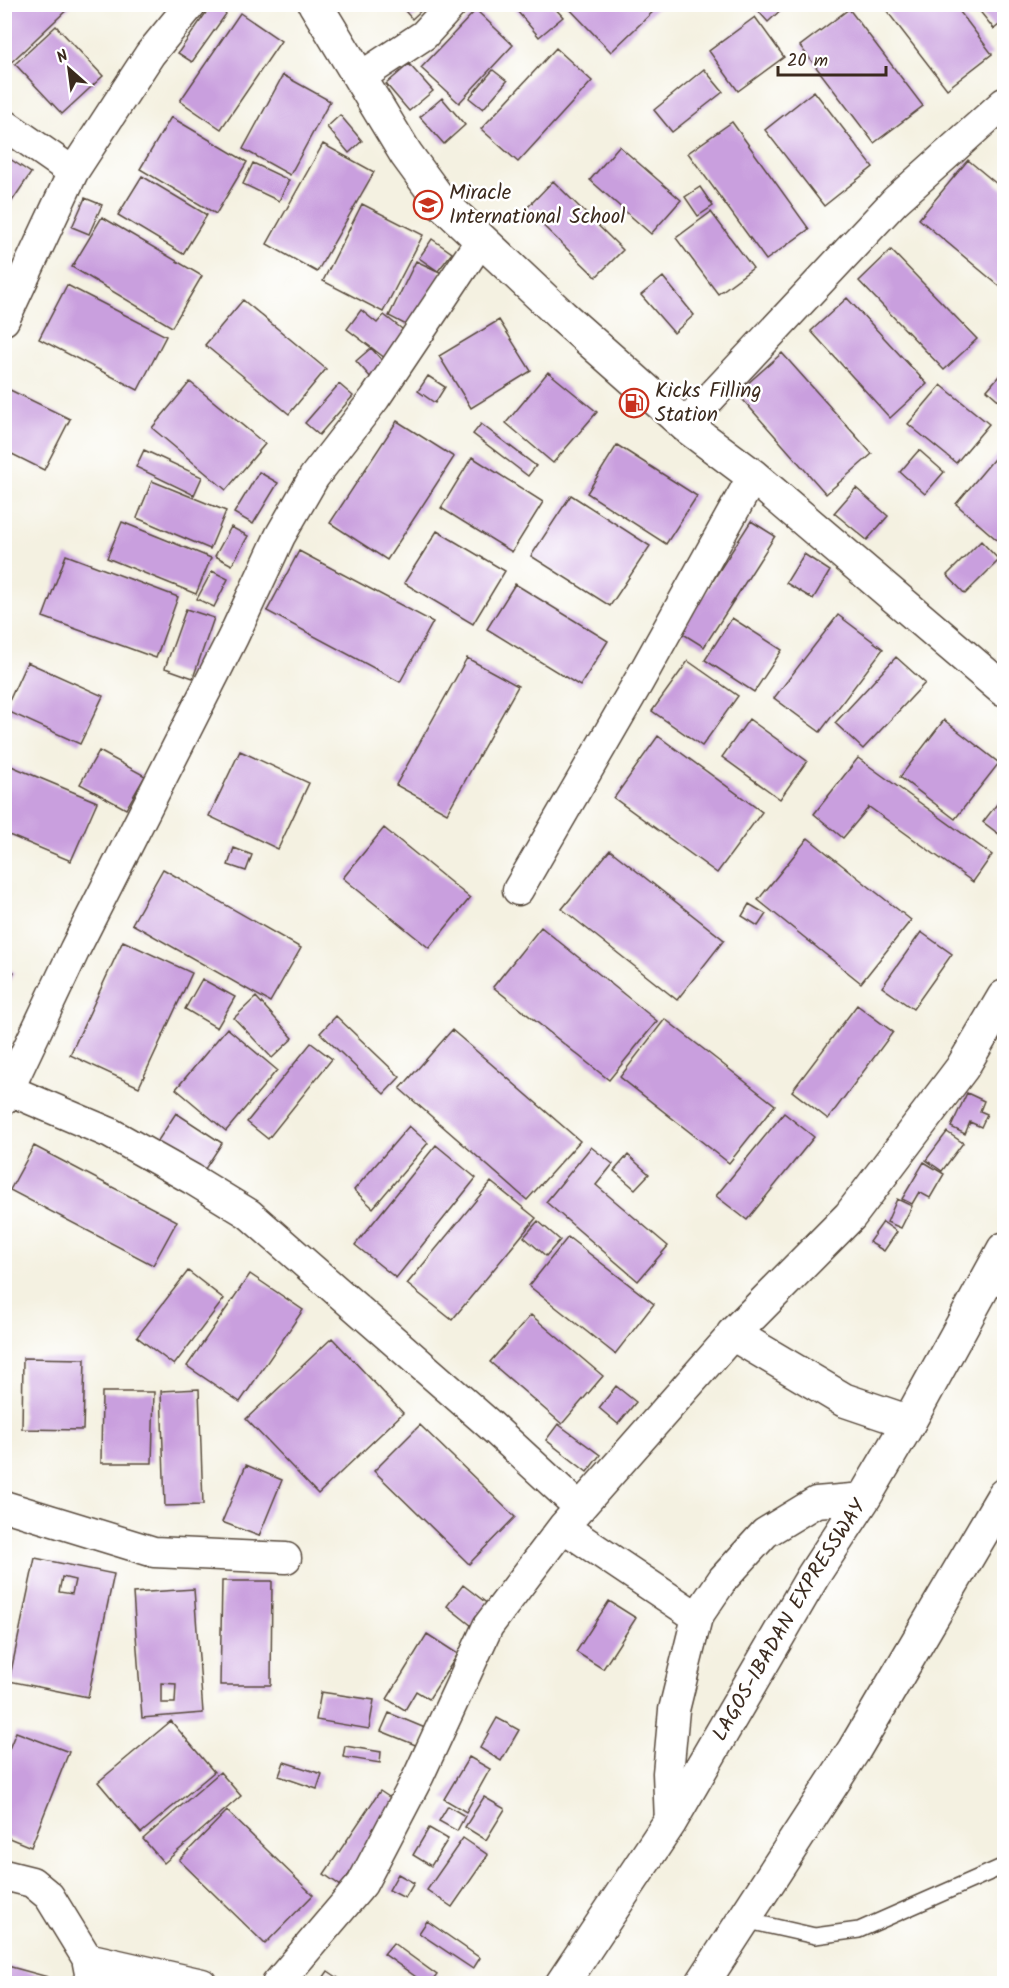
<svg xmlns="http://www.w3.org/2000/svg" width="1009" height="1988" font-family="Kalam,sans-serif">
<rect width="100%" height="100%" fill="#fff"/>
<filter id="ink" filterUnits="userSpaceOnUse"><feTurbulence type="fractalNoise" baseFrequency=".0167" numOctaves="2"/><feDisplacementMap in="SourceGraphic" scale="12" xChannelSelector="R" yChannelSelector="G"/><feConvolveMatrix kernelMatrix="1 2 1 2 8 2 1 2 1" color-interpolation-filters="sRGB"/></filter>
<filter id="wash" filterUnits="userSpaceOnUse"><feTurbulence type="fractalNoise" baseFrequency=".008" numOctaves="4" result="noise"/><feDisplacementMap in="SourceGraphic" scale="24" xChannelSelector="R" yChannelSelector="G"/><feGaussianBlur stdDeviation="1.35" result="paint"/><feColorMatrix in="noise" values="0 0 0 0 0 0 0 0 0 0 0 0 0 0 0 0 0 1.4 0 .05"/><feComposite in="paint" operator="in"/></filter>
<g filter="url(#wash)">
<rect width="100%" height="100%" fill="#f4f1e1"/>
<g id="blocks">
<path fill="#c99fde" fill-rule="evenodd" d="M4,4H73L4,69Z
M212,4L226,14L192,62L178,53Z
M399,4H428L412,19Z
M565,4H661L611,52Z
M752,4H787L768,22Z
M894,4H954L992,54L947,89L886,10Z
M974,4H1004V21L994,29Z
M512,5H552L563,17L539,37Z
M849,9L923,106L874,143L800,46Z
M476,10L513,45L459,103L421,68Z
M240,13L281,41L221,129L180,101Z
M755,17L784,57L738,91L709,51Z
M56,26L103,76L62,114L15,64Z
M556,48L592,81L518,162L481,129Z
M409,64L433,91L409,111L386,84Z
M704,69L723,92L672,132L654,110Z
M493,70L507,81L483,109L469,98Z
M283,75L330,101L290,175L243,149Z
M814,91L873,167L824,206L765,130Z
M442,98L465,125L444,144L420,117Z
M340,115L362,141L349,153L327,127Z
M171,117L247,162L216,214L140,169Z
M732,122L809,229L766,260L688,153Z
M323,144L374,172L317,272L267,244Z
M619,146L681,200L651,234L590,180Z
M4,155L31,173L4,213Z
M968,160L1004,190V290L919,219Z
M253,163L289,180L279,201L243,184Z
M142,176L207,215L183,254L118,215Z
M553,181L623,250L596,277L526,209Z
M700,187L713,206L698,216L685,197Z
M85,198L102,205L89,234L72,227Z
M362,204L423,235L383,312L323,281Z
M711,212L753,268L718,294L676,238Z
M102,217L202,276L172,327L72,267Z
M432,239L452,253L438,271L419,258Z
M891,250L977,339L944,370L859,281Z
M416,261L442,273L410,327L389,316Z
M663,277L694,315L674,333L641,295Z
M67,285L166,336L138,390L39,339Z
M847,298L927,384L890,418L811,331Z
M243,300L326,369L289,414L205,345Z
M361,310L377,323L384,315L406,332L385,358L347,329Z
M499,320L531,371L471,408L439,356Z
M371,348L388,367L373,380L356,361Z
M782,353L872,454L826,494L737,393Z
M1004,370V405L987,390Z
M548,372L597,412L553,463L506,423Z
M428,376L445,387L435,403L418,391Z
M190,382L265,444L226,490L152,428Z
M339,384L353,396L319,435L305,423Z
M941,385L989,424L956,463L908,424Z
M6,388L70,419L44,470L4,450V391Z
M397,421L454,457L387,560L330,523Z
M481,424L536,466L528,476L473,434Z
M617,445L697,496L666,544L587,493Z
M1004,447V546L956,504Z
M144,450L202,477L194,495L136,467Z
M919,450L944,472L925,494L900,472Z
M472,457L543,502L512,552L441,508Z
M259,472L278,483L253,524L234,513Z
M152,481L226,511L210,549L137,518Z
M856,488L888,516L867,540L834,513Z
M571,495L650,546L610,606L531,556Z
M751,521L775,536L704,647L680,632Z
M122,522L211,558L196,594L107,558Z
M231,527L248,536L232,565L215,556Z
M437,531L505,571L473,624L404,583Z
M981,541L999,560L965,594L947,575Z
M299,551L433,622L400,682L267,611Z
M804,554L830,571L813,599L786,583Z
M66,555L178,597L156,658L43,617Z
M212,571L228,579L214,607L197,599Z
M515,584L608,641L580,686L487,629Z
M186,609L214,618L193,678L165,668Z
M838,615L883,649L820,732L774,698Z
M732,618L782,650L754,692L705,660Z
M896,657L925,683L863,749L835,723Z
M467,658L518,686L447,813L396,785Z
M688,661L738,696L702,746L652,711Z
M27,662L103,696L80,744L5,710Z
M749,719L807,761L780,799L722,757Z
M944,720L999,763L955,819L900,777Z
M658,736L762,812L717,873L614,798Z
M99,751L145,776L126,809L80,784Z
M240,751L309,783L278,849L209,816Z
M858,758L992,855L973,882L869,807L843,838L814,814Z
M4,763L97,802L71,861L4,833Z
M1004,795V838L983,822Z
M384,828L470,898L429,948L343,878Z
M808,838L911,920L861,983L758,900Z
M234,848L252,855L246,871L228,865Z
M610,850L724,940L677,1000L562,909Z
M163,869L301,948L270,1002L132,924Z
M749,904L766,914L758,926L742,916Z
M541,927L657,1021L609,1080L493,987Z
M921,932L952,954L913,1009L882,987Z
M123,941L192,973L139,1087L70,1055Z
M4,967L14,972L4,992Z
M202,979L235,997L217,1028L185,1009Z
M256,997L293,1038L272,1058L234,1018Z
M857,1005L893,1032L828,1119L792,1091Z
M336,1016L400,1077L384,1094L320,1033Z
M665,1019L775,1105L729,1163L620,1077Z
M227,1028L277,1070L226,1131L176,1089Z
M452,1030L580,1141L527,1200L400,1089Z
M311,1043L332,1059L268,1139L247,1122Z
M967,1093L984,1101L980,1111L987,1114L981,1127L970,1122L965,1134L951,1127Z
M176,1113L222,1143L203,1172L157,1142Z
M784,1113L814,1137L747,1220L716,1196Z
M409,1126L428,1143L373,1208L354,1190Z
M947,1132L963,1143L942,1171L926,1160Z
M436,1145L476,1178L396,1278L355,1245Z
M34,1146L177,1221L153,1265L10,1190Z
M591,1147L613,1164L596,1185L668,1246L638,1281L546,1202Z
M628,1155L649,1174L635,1189L614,1171Z
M924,1162L944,1174L930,1198L919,1192L912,1204L902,1199Z
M491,1182L536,1218L452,1320L407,1284Z
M897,1199L912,1206L901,1228L887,1222Z
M538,1221L560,1240L546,1256L524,1237Z
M883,1222L897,1232L884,1251L869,1242Z
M568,1237L654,1304L615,1354L529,1286Z
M188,1271L224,1299L174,1365L137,1337Z
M250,1274L303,1310L240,1402L187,1366Z
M531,1315L603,1376L562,1424L490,1362Z
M332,1338L403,1413L318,1494L246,1419Z
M23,1358L85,1359L83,1430L22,1429Z
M616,1386L636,1402L618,1424L599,1408Z
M199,1389L203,1505L165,1506L161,1391Z
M102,1392H154L152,1463H101Z
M558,1424L600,1455L587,1472L546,1440Z
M420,1425L515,1517L469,1564L374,1471Z
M246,1465L282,1480L259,1536L222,1522Z
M35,1558L114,1574L88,1697L9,1681ZM62,1577L75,1580L72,1594L59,1592Z
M222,1581H272L271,1685H220Z
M463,1585L489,1605L472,1626L447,1606Z
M194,1589L203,1713L142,1718L133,1593ZM161,1683L176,1684L175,1703H161Z
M609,1601L636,1618L603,1669L576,1652Z
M427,1634L458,1654L429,1699L416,1691L405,1710L387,1699Z
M321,1692L374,1700L369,1729L316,1720Z
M389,1713L425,1728L418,1746L381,1731Z
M497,1718L519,1730L501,1761L480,1748Z
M171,1721L214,1772L141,1833L98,1782Z
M16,1732L69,1752L31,1847L4,1836V1761Z
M345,1746L381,1752L380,1763L343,1757Z
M469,1757L490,1769L466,1812L444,1799Z
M284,1762L322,1774L317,1789L279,1776Z
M220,1772L241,1796L164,1863L143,1839Z
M380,1791L398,1803L341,1886L324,1874Z
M484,1797L505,1809L486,1840L465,1827Z
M448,1806L465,1816L457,1831L439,1821Z
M227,1811L313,1895L265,1944L179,1860Z
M429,1828L448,1839L431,1866L413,1855Z
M463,1838L488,1855L452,1907L427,1890Z
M398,1874L414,1883L405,1898L389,1890Z
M427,1921L480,1958L473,1969L419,1933Z
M393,1943L437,1975L430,1984H426L384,1954Z
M4,1965L48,1977L46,1984H4Z
M328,1971L347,1984H319Z"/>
</g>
</g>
<g filter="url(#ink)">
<use href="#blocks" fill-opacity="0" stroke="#57483b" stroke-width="1.5"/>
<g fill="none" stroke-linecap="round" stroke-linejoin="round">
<g stroke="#57483b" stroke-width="18">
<path id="lane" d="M744,1920L815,1936L859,1930L1004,1866"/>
</g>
<g stroke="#57483b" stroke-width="33">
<path id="street" d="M359,78L424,35L452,4
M4,124L73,172
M4,320L73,172L150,54L191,4
M685,425L895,201L1004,103
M518,890L639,681L753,476
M9,1090L110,1133L192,1179L249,1214L490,1425L580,1508
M4,1099L75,949L233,637L280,536L314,477L375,398L481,240
M4,1506L154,1552L286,1558
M563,1527L697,1617
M670,1822L668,1773L674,1710L697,1617L723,1579L765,1533L816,1502L864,1498
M4,1875L32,1882L49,1896L87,1958L92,1984
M87,1958L202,1984
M277,1984L362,1884L419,1775L488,1626L563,1527L733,1334"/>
</g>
<g stroke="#57483b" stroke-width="36">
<path id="secondary" d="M315,4L406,154L441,202L562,316L685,425L753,476L1004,690
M909,1422L844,1400L733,1334L850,1216L962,1068L1004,997"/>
</g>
<g stroke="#57483b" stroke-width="36">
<g id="highway">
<path id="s1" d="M562,1984L670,1822L813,1576L864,1498L909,1422L1004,1249"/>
<path d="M702,1984L854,1750L1004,1495"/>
</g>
</g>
<use href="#lane" stroke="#fff" stroke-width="15"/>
<use href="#street" stroke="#fff" stroke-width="30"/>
<use href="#secondary" stroke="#fff" stroke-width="33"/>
<use href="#highway" stroke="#fff" stroke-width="33"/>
</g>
</g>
<defs>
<g id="school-ring" transform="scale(1.5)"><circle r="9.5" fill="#fff" stroke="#c8321e" stroke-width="1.5"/><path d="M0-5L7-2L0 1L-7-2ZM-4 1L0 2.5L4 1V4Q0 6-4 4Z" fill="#c8321e"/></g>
<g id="fuel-ring" transform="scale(1.5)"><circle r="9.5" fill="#fff" stroke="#c8321e" stroke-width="1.5"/><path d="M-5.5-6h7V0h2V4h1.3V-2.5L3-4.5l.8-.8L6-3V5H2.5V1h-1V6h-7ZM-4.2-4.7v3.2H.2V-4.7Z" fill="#c8321e"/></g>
</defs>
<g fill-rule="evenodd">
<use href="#school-ring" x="428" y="205"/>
<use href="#fuel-ring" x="634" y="403"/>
</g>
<g text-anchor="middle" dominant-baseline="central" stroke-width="5" stroke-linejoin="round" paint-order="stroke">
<g font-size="21" fill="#3b2a1e" stroke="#fff" text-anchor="start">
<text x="449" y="193">Miracle<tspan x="449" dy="24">International School</tspan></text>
<text x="655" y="391">Kicks Filling<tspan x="655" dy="24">Station</tspan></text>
</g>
<g font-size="21" fill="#3b2a1e" stroke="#fff">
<text stroke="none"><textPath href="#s1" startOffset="429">LAGOS-IBADAN EXPRESSWAY</textPath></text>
</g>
</g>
<rect width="1009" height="1988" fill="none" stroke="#fff" stroke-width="24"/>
<g transform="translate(69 69) rotate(332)" stroke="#ffffff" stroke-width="4.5" paint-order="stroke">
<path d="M0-4.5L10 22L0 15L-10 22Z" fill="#3b2a1e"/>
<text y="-9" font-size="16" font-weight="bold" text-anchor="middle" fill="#3b2a1e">N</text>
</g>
<path d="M778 66v9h108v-9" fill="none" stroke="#3b2a1e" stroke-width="3"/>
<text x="787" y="66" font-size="18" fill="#3b2a1e" stroke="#ffffff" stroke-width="4.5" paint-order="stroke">20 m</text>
</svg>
